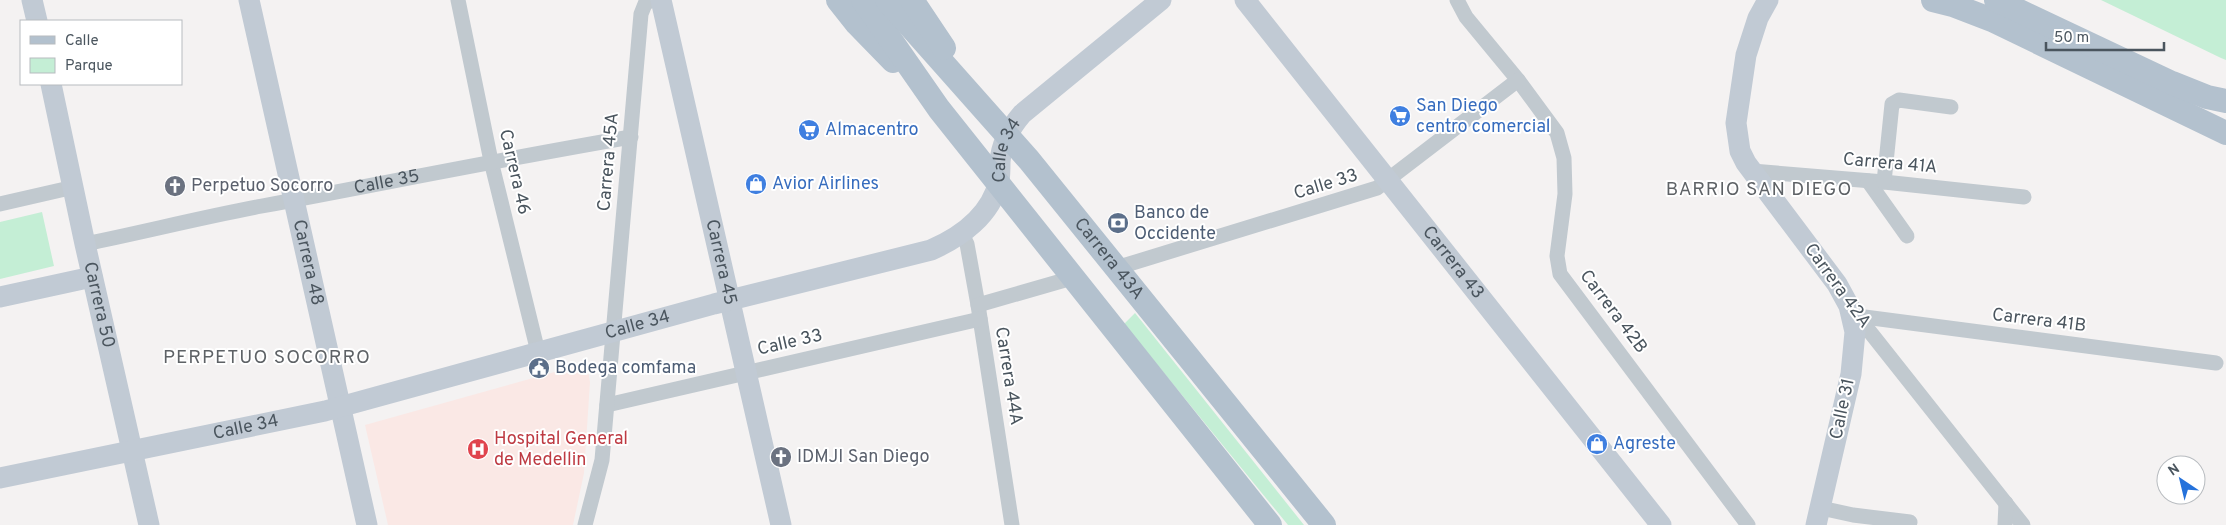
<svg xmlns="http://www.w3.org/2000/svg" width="2226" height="525" font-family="Overpass,sans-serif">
<rect width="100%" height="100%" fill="#f4f2f2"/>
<path fill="#fae8e5" d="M576,366L588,371L590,382L584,473L573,525H388L365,425Z"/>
<path fill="#c4eed5" d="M2101,0H2226V60L2221,58Z
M42,212L54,266L0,279V222Z
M1135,313L1304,525H1288L1124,324Z"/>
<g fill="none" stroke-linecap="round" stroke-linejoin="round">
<g stroke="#c1c9cf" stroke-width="15">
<path d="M458,0L491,161L538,352"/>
<path d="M1457,0L1466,17L1518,80L1557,133L1564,158L1565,194L1557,256L1560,274L1748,525"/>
<path d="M1752,171L1884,182L2024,197"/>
<path d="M1868,181L1907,236"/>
<path d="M1884,182L1892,104L1899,100L1951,107"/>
<path d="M0,204L74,187"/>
<path d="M962,234L967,244L978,305L1012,525"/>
<path id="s1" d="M85,244C144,232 203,217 262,206C385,183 508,158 631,137"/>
<path d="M1116,268L1377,188L1518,80"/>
<path d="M978,305L1072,278"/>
<path d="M1855,313L2023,525"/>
<path d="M1857,316L2216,363"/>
<path d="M607,405L980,319"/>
<path d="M1821,508L1853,515L1910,522"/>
<path d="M585,525L602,460L641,14L645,4L651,0"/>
<path d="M2005,525L2006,503"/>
</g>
<g stroke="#c1cad4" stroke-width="21">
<path d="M32,0L37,21"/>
<path id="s2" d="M249,0L367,525"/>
<path id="s3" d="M661,0L781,525"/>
<path id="s4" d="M1245,0L1661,525"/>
<path d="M1768,0L1758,18L1746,55L1736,123L1740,151L1746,163L1837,284L1849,306L1855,332L1851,374L1816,525"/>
<path id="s5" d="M51,84L85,244L149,525"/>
<path d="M0,297L92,277"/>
<path id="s6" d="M0,478L325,411L714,304L931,250C961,237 991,215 999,181C1000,175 1000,169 1000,162C1001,144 1010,128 1022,114L1161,0"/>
</g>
<g stroke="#b3c1ce" stroke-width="24">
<path d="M838,0L857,24L893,61"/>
<path d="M863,0L939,109L1270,525"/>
<path id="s7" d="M887,0L1029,160L1324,525"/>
<path d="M912,0L944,48"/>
<path d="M1933,0L1953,5L1992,20L2226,133"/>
<path d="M1996,0L2172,83L2207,97L2226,101"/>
</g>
</g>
<defs>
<g id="supermarket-disc" transform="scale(1.125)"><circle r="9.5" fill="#3f7fe0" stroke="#fff"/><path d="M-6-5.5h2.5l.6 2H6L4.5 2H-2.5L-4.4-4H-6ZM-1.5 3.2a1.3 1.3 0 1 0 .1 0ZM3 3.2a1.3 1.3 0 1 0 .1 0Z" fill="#fff"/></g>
<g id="shop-disc" transform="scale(1.125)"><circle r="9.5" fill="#3f7fe0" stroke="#fff"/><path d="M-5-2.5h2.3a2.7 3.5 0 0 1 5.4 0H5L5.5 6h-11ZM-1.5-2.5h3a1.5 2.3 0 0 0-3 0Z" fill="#fff"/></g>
<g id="church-disc" transform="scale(1.125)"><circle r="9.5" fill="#6b7280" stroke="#fff"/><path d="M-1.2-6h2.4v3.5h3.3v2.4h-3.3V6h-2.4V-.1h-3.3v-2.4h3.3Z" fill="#fff"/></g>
<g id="bank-disc" transform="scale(1.125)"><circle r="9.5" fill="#5c6f8a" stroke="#fff"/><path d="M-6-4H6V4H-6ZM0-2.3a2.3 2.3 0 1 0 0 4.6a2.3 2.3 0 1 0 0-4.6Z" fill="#fff"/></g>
<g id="civic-disc" transform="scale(1.125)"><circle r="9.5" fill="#5c6f8a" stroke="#fff"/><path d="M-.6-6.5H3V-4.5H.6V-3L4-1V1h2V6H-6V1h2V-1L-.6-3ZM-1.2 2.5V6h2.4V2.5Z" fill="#fff"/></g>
<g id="hospital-disc" transform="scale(1.125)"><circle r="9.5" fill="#e0444e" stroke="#fff"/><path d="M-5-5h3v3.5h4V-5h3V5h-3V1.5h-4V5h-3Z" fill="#fff"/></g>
</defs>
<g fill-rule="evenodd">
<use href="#supermarket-disc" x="1400" y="116"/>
<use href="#supermarket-disc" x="809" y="130"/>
<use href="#shop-disc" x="756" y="184"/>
<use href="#church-disc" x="175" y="186"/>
<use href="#bank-disc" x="1118" y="223"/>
<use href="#civic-disc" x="539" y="368"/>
<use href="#shop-disc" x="1597" y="444"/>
<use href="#hospital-disc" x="478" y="449"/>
<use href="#church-disc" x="781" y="457"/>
</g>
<g text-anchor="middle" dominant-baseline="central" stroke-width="4" stroke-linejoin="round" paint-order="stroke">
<g font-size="18" fill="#366cbe" stroke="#fff" text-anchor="start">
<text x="1416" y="106">San Diego<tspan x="1416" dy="21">centro comercial</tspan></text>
<text x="825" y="130">Almacentro</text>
<text x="772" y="184">Avior Airlines</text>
<text x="1613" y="444">Agreste</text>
</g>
<g font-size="18" fill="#4a555e" stroke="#fff">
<text stroke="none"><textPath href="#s6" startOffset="1091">Calle 34</textPath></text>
<text transform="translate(609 162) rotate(-85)">Carrera 45A</text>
<text transform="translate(1890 164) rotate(5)">Carrera 41A</text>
<text transform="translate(514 172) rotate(77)">Carrera 46</text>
<text stroke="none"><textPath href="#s1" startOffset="308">Calle 35</textPath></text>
<text transform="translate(1326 185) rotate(-17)">Calle 33</text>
<text stroke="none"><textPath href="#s7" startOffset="341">Carrera 43A</textPath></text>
<text stroke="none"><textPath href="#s2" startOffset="269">Carrera 48</textPath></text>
<text stroke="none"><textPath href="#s3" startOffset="269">Carrera 45</textPath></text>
<text stroke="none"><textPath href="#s4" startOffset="335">Carrera 43</textPath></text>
<text transform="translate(1837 286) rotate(54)">Carrera 42A</text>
<text stroke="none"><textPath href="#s5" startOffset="226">Carrera 50</textPath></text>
<text transform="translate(1613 312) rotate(53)">Carrera 42B</text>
<text transform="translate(2039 321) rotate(7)">Carrera 41B</text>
<text stroke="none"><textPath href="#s6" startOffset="656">Calle 34</textPath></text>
<text transform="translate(790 343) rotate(-13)">Calle 33</text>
<text transform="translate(1008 376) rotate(81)">Carrera 44A</text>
<text transform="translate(1843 409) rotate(-78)">Calle 31</text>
<text stroke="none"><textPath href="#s6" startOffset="251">Calle 34</textPath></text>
</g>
<g font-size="18" fill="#5b616d" stroke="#fff" text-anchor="start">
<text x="191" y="186">Perpetuo Socorro</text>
<text x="797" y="457">IDMJI San Diego</text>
</g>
<g font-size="18" fill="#4e5e75" stroke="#fff" text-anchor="start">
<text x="1134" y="213">Banco de<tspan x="1134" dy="21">Occidente</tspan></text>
<text x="555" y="368">Bodega comfama</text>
</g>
<g font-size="18" fill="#be3a42" stroke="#fff" text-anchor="start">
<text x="494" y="439">Hospital General<tspan x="494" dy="21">de Medellin</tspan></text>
</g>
<g font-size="19" letter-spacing="1" fill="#5e6266" stroke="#fff">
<text x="1759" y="190">BARRIO SAN DIEGO</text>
<text x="267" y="358">PERPETUO SOCORRO</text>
</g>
</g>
<rect x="20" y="20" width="162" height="65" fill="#ffffff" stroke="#b7bbbf"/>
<rect x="30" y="36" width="25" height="8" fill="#b3c1ce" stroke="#b7bbbf"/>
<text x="65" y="45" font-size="15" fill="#4a555e">Calle</text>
<rect x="30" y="58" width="25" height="15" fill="#c4eed5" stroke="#b7bbbf"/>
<text x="65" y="70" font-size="15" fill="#4a555e">Parque</text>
<g transform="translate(2181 480) rotate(325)"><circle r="24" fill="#ffffff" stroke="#b7bbbf"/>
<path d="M0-4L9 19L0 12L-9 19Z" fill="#2572db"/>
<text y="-8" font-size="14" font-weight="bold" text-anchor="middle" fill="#4a555e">N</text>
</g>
<path d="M2046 42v8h118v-8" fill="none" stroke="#4a555e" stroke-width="2.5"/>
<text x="2054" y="42" font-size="15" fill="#4a555e" stroke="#ffffff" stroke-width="4" paint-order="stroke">50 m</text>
</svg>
